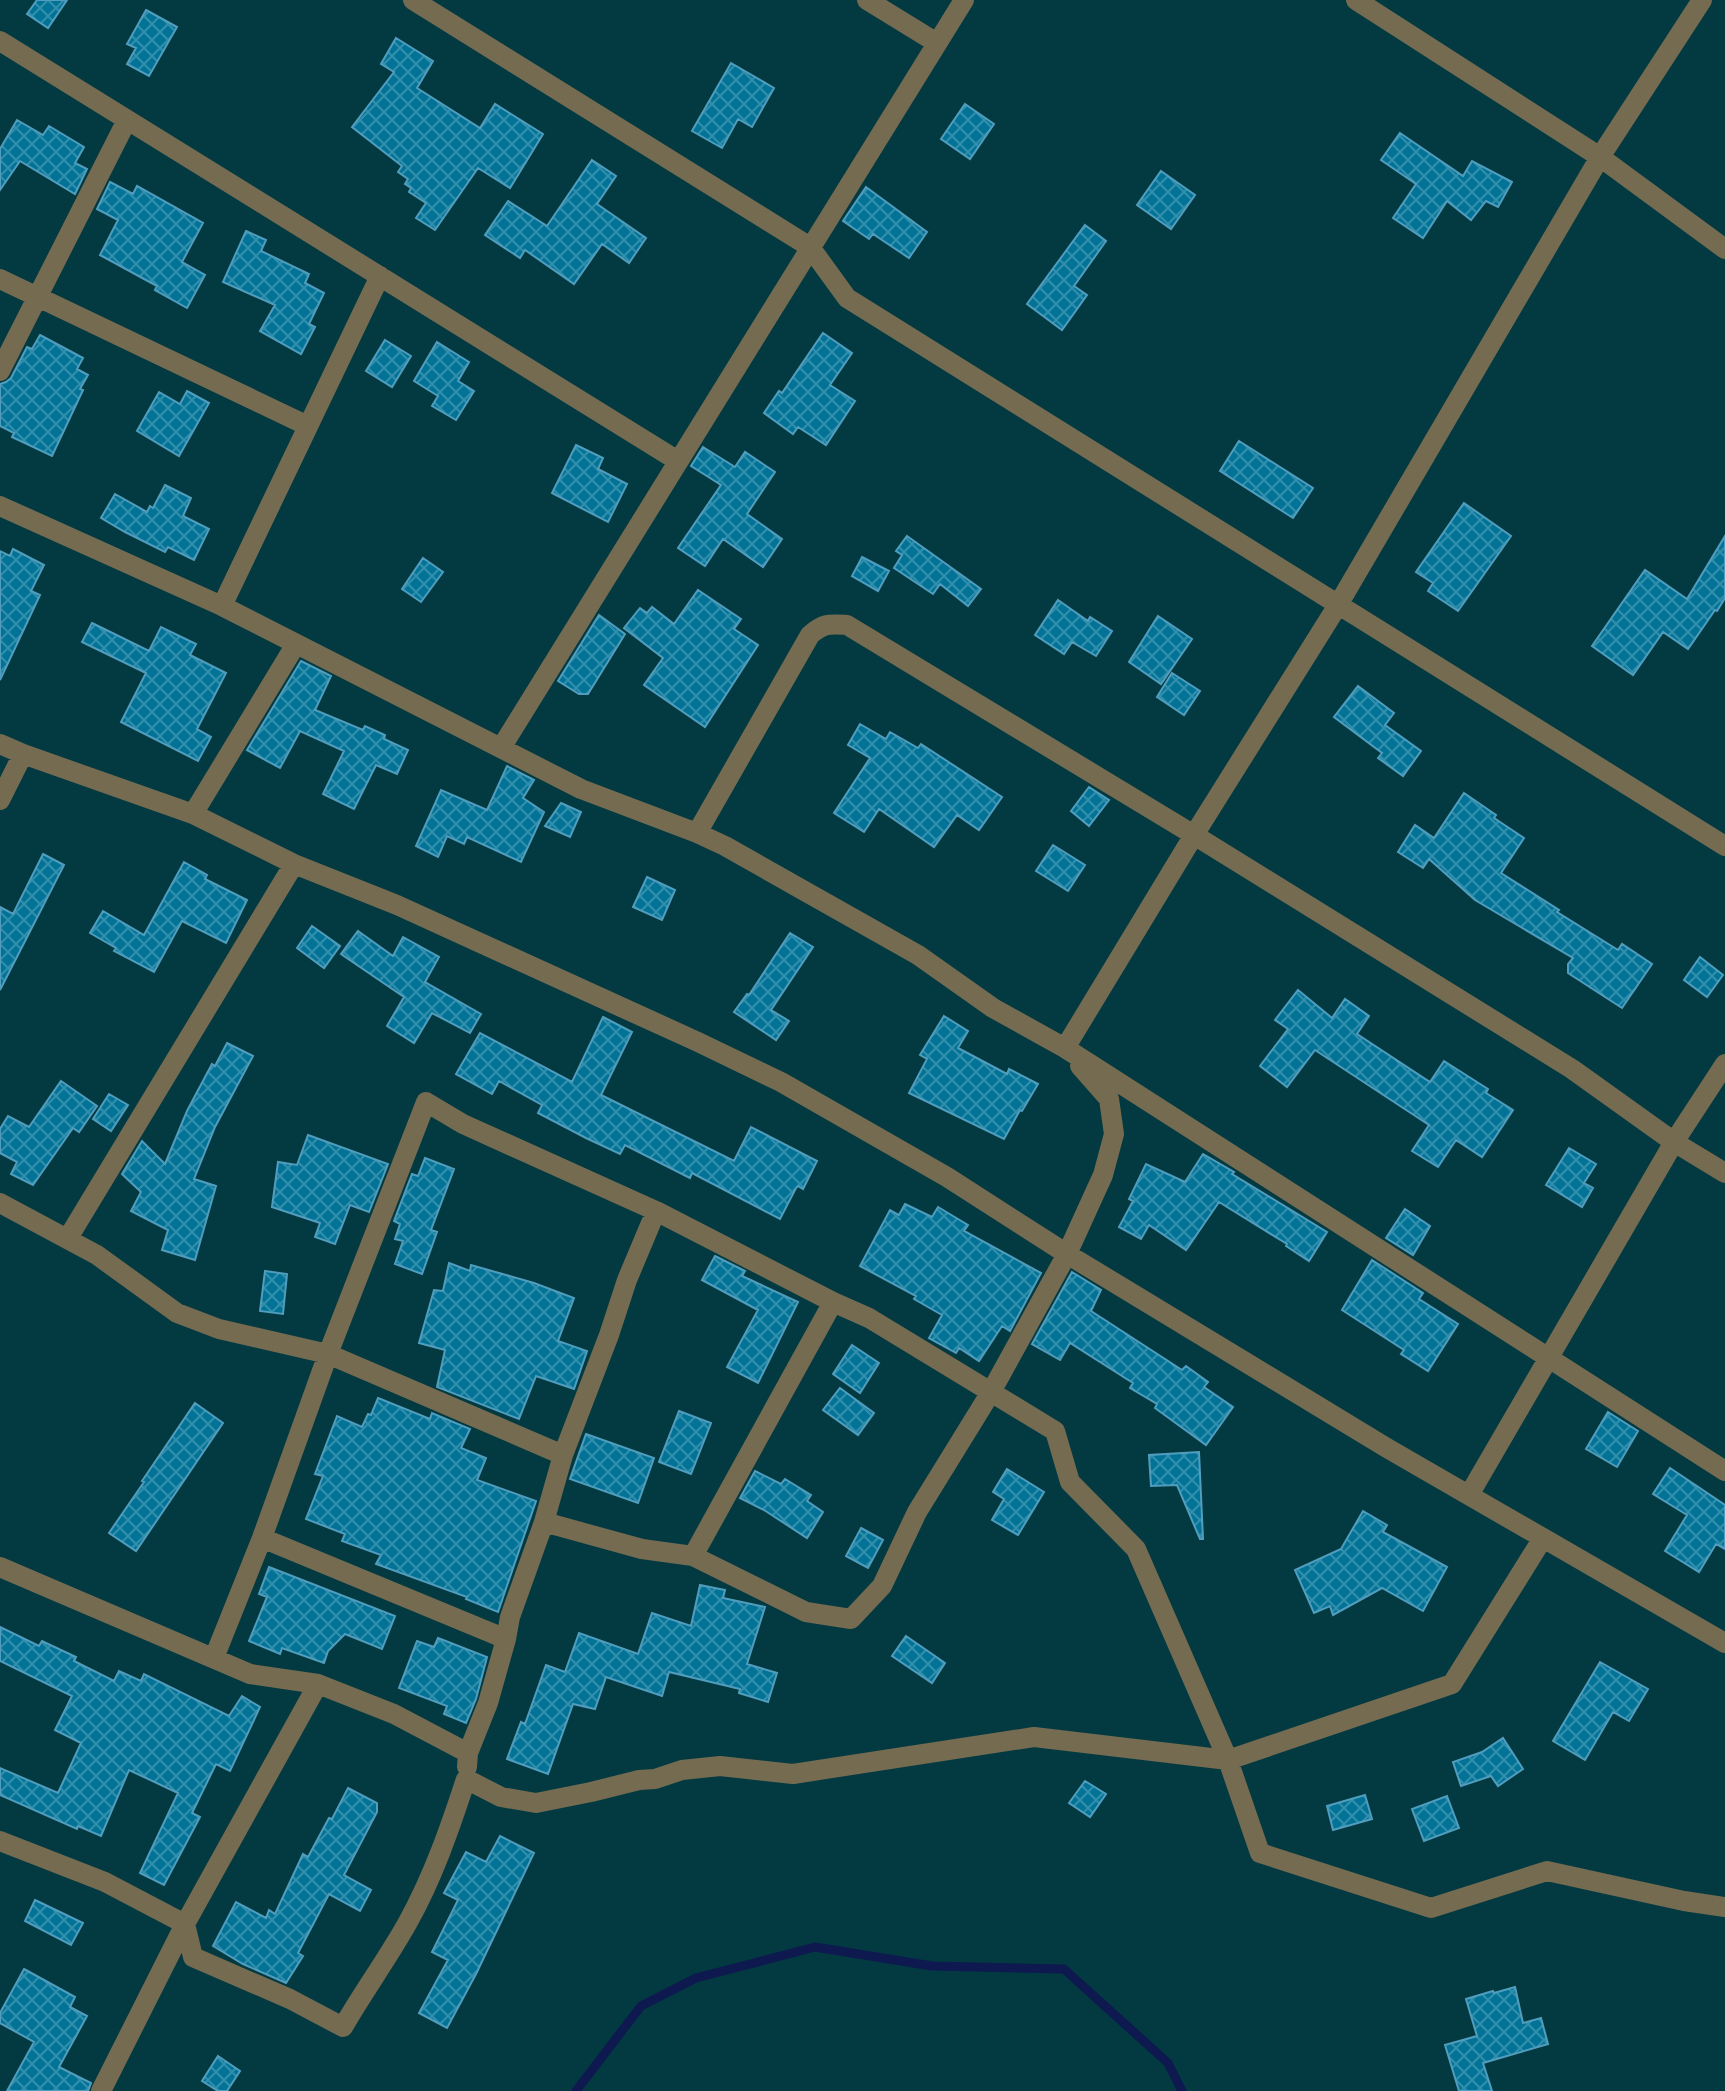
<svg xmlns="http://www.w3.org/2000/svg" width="1725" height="2091" font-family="Quicksand,sans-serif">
<defs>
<pattern id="building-cross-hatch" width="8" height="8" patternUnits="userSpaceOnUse" patternTransform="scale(2)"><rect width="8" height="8" fill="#027396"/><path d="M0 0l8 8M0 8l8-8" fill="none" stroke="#328fab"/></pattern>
</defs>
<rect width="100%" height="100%" fill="#033a41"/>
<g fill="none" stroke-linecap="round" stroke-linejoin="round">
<path stroke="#0d194f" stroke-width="9" d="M576,2091L641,2006L696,1978L815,1947L932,1966L1064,1969L1168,2063L1182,2091"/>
</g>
<path fill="url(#building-cross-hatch)" stroke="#519dbe" stroke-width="2" d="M37,0H67L48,28L27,14Z
M146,10L177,27L149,76L127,64L136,48L127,44Z
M396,38L433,61L417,88L480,128L495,104L543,134L510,188L478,168L435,230L416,218L426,203L409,192L411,188L405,184L408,179L398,172L402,166L352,127L394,72L381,64Z
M731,63L774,88L752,127L738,119L722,148L692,131Z
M965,104L994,124L970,159L941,139Z
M17,120L43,135L49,126L84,147L75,163L87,169L75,194L20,161L0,190V149Z
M1400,133L1463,176L1472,161L1512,182L1498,207L1486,201L1471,220L1447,201L1423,238L1393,218L1416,184L1381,160Z
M592,160L616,176L597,204L646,238L629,263L602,244L574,284L525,250L520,258L485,235L508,201L547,226Z
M1161,171L1195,195L1171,229L1137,205Z
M110,182L133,194L137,186L203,223L182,262L205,275L187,308L155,290L157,286L100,255L118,220L97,209Z
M866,187L927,232L909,258L873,234L869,239L843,221Z
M1085,225L1106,241L1074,286L1087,295L1062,330L1027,304Z
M246,231L266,240L261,251L309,274L305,283L324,293L309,324L315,327L301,354L260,331L275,305L223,282Z
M823,333L852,353L830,385L855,401L826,445L798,427L793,434L764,413L779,391L782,393Z
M40,335L83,358L77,369L88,375L80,389L83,390L52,456L12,437L14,433L0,426V384L6,382L11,378L27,347L32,349Z
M385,340L411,356L392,387L366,371Z
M437,342L469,362L458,381L474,391L456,420L432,406L438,396L414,381Z
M187,391L209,403L179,456L137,431L159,392L180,404Z
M1239,441L1313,488L1293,518L1220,471Z
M576,445L603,458L598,469L627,484L608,522L552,493Z
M703,447L735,467L745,452L775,472L747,514L782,539L763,567L723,539L705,566L678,548L721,485L691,466Z
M165,485L191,498L183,516L209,529L194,560L168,547L165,552L125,532L101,518L115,494L147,512L150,506L153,508Z
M1464,503L1511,536L1458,611L1428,591L1433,583L1416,572Z
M907,536L981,589L968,606L940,584L933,594L894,568L902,555L896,551Z
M1725,536V598L1717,611L1715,610L1688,649L1663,632L1633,675L1592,646L1645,570L1687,599Z
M13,549L44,565L31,591L40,595L0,680V551L10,556Z
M862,557L889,571L878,591L852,576Z
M423,558L443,572L421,602L402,589Z
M698,590L741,619L734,629L758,645L705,727L644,685L663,658L624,628L640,608L647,613L652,607L674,624Z
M1058,600L1088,621L1090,617L1112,631L1096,656L1072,642L1064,654L1035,635Z
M599,615L625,634L588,694H579L558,681Z
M1158,616L1192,639L1161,684L1129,662Z
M92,623L149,651L161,627L196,644L190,655L226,673L197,729L211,737L198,761L121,722L146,673L82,642Z
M301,661L331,676L315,710L363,730L365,726L385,735L384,739L408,750L397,774L376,765L354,809L323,794L344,751L300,731L280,768L247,750Z
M1172,673L1200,691L1184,715L1157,697Z
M1358,686L1394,713L1385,725L1421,751L1403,776L1378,758L1382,753L1334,717Z
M860,724L886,739L890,732L918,748L921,744L1002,797L979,830L957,815L934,847L879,809L864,832L834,813L870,758L848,745Z
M507,766L534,780L523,798L544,812L521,862L467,837L464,844L447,836L438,857L416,846L441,790L487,810Z
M1089,787L1109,800L1089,826L1071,811Z
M1464,793L1496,815L1494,818L1524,838L1501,873L1559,910L1557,912L1618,950L1622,944L1652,964L1622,1008L1568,973V964L1573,958L1475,900L1429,859L1423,868L1398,852L1415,825L1434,838Z
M561,803L581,812L570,837L545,826Z
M1053,845L1085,865L1068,891L1036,871Z
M43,854L64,865L0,990V907L13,914Z
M184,862L207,875L205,879L247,900L226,943L182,921L154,972L114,951L116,948L90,933L103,911L144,935Z
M647,877L675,890L662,920L633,907Z
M312,926L340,946L324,968L297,948Z
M358,931L393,956L403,937L439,957L425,982L481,1014L470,1033L432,1013L414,1043L387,1026L404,997L341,954Z
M790,933L813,947L771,1010L789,1021L776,1040L734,1012L747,994L749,995Z
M1700,957L1723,975L1707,997L1684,980Z
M1298,990L1332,1018L1345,999L1369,1016L1357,1034L1430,1082L1444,1061L1488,1089L1486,1093L1513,1110L1482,1157L1456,1140L1438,1167L1412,1151L1429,1125L1315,1050L1287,1087L1260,1066L1288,1029L1275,1020Z
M944,1016L968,1031L958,1048L1007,1074L1009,1069L1038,1084L1022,1111L1020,1110L1004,1139L909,1093L927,1059L920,1055Z
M603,1017L632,1032L601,1095L734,1161L751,1127L817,1161L803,1189L798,1186L796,1188L780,1219L692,1173L690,1178L625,1145L620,1154L586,1138L538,1113L542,1105L499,1081L492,1094L456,1074L480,1033L572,1082Z
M227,1043L253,1056L215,1127L194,1179L216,1186L195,1260L162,1250L168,1230L131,1211L141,1192L122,1174L142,1141L165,1164L187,1111L212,1064L215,1066Z
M61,1081L97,1106L79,1132L73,1128L33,1185L11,1174L17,1162L0,1153V1129L8,1116L29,1127Z
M109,1094L128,1105L111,1131L93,1119Z
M308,1135L388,1164L369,1212L350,1205L335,1244L315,1237L320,1223L272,1207L278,1162L297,1165Z
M1569,1148L1596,1164L1584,1183L1593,1188L1582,1207L1546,1185Z
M1203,1154L1234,1172L1232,1174L1327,1232L1309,1261L1286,1246L1287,1244L1219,1202L1186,1250L1149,1225L1141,1239L1119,1227L1133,1201L1129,1199L1146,1164L1185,1182Z
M425,1158L454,1169L431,1230L437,1232L422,1274L395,1264L403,1241L395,1239L400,1224L394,1221L412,1174L418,1176Z
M905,1204L932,1217L938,1207L968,1225L964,1231L1041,1273L1010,1331L1002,1326L979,1361L959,1348L956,1353L929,1338L942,1315L914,1299L916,1296L860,1266L890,1210L899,1215Z
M1405,1209L1430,1226L1413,1255L1386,1238Z
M715,1256L745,1271L742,1276L798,1302L758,1383L727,1367L758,1310L702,1280Z
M1372,1260L1423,1293L1419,1299L1458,1324L1428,1371L1401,1354L1404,1350L1342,1310Z
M449,1263L470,1271L471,1265L534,1283L574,1298L558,1341L587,1351L574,1389L536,1376L519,1419L437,1387L445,1350L419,1343L434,1290L443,1291Z
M265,1271L287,1274L283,1314L260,1311Z
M1072,1272L1101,1290L1091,1311L1182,1370L1186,1366L1208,1382L1204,1387L1233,1407L1206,1445L1155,1408L1157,1404L1130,1388L1133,1383L1070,1343L1060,1360L1032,1344Z
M852,1345L879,1363L860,1393L833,1374Z
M840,1388L874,1413L858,1435L823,1410Z
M378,1398L430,1419L432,1413L470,1429L461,1448L486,1458L477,1480L536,1501L498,1612L466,1599L467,1597L376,1564L381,1555L342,1541L345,1534L306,1519L323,1476L315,1474L337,1416L362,1427L368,1414L371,1415Z
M195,1403L223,1423L136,1551L109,1533L144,1482L142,1481Z
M679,1411L711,1423L691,1474L659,1462Z
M1608,1412L1638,1431L1617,1467L1586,1449Z
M586,1434L654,1458L638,1503L570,1479Z
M1199,1452L1203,1539H1200L1177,1485L1151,1486L1149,1455Z
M1670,1468L1725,1505V1549L1716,1544L1699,1572L1665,1551L1687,1515L1653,1494Z
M1007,1469L1044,1492L1018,1535L992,1520L1004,1499L993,1492Z
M755,1471L781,1484L785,1479L811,1495L807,1501L823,1512L807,1538L764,1510L740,1498Z
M1363,1511L1387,1525L1383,1532L1447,1567L1423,1611L1382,1588L1333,1615L1330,1606L1314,1613L1295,1570L1341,1549Z
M861,1528L883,1540L868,1568L846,1556Z
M269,1567L395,1616L382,1649L345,1634L328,1651L324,1663L282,1648L280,1654L249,1641L267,1597L259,1594Z
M700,1585L725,1590L723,1598L765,1607L747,1664L777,1673L768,1702L739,1693L740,1689L669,1672L662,1696L606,1677L595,1709L573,1704L548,1774L507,1759L521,1722L525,1724L546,1665L565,1672L579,1633L638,1654L652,1613L691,1626Z
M0,1627L39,1646L42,1641L76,1657L74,1661L114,1681L119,1671L141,1681L144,1674L229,1716L242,1696L260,1707L230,1771L216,1764L192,1813L200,1817L164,1885L140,1873L178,1793L129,1770L101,1836L78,1826L77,1829L0,1795V1768L58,1793L81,1743L55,1730L72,1696L0,1661Z
M906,1636L945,1663L932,1683L892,1656Z
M438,1638L487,1657L476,1699L466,1723L444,1714L447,1706L399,1688L417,1641L434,1647Z
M1600,1662L1648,1689L1629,1721L1613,1712L1585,1760L1553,1741Z
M1503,1738L1523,1769L1498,1786L1491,1776L1461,1786L1453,1762L1482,1752Z
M1085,1781L1106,1794L1090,1817L1069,1803Z
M348,1788L377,1803V1812L344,1875L371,1890L360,1911L329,1894L298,1953L303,1956L286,1983L243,1964L213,1946L236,1902L266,1918L269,1910L275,1914L303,1854L308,1857L329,1818L332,1819Z
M1365,1795L1372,1819L1333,1830L1327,1806Z
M1447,1796L1459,1828L1424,1841L1412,1809Z
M500,1836L534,1853L476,1974L447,2028L419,2013L448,1960L432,1952L458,1900L444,1893L466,1852L486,1862Z
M35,1900L83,1923L71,1945L25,1921Z
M24,1969L75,1997L70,2007L87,2016L59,2067L91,2083L88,2091H7L34,2042L0,2023V2013Z
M1515,1987L1523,2023L1541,2018L1548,2044L1483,2063L1492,2091H1459L1445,2045L1477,2036L1466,1999L1493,1991L1494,1993Z
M218,2056L240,2071L227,2091H218L202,2081Z"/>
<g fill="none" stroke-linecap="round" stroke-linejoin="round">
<path stroke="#756b51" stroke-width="20" d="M413,0L810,247L847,298L1725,846
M867,0L937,43
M1356,0L1600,157L1725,249
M0,41L678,461
M0,279L308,426
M0,371L127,120
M0,506L222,606L581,789L697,833L725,846L918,955L993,1008L1065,1048L1725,1471
M222,606L380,276
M0,744L23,754L193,814L294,864L397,905L698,1042L781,1082L947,1177L1067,1254L1387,1448L1725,1643
M501,748L964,0
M0,800L23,754
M193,814L296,644
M697,833L810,635C824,623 829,624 847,625L1194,835L1338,605L1600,157L1702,0
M1065,1048L1194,835L1572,1069L1674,1142L1725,1173
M0,1203L97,1255L177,1313L219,1329L328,1354L563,1455
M68,1238L294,864
M1469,1495L1674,1142L1725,1064
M544,1522L642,1549L693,1556L806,1612L851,1619L882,1586L917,1512L991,1392L1067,1254L1103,1175L1114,1134L1109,1099L1080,1066
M262,1538L506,1639
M693,1556L833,1302
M0,1567L250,1674L318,1684L394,1714L468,1753L467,1767
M214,1658L262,1538L328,1354L426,1102L463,1124L656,1211L833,1302L869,1318L1055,1431L1070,1482L1136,1549L1228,1760L1452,1684L1543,1538
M468,1753L488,1703L506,1639L510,1617L544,1522L563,1455L609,1335L627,1280L656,1211
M0,1841L105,1882L185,1924L318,1684
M101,2091L185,1924L193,1957L290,1999L343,2027C363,1992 388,1958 408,1922C433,1877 450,1828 466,1779L501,1797L536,1803L591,1792L639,1780L655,1779L682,1770L720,1766L793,1774L1034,1737L1228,1760L1260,1853L1431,1908L1547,1871L1684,1901L1725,1907"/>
</g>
</svg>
